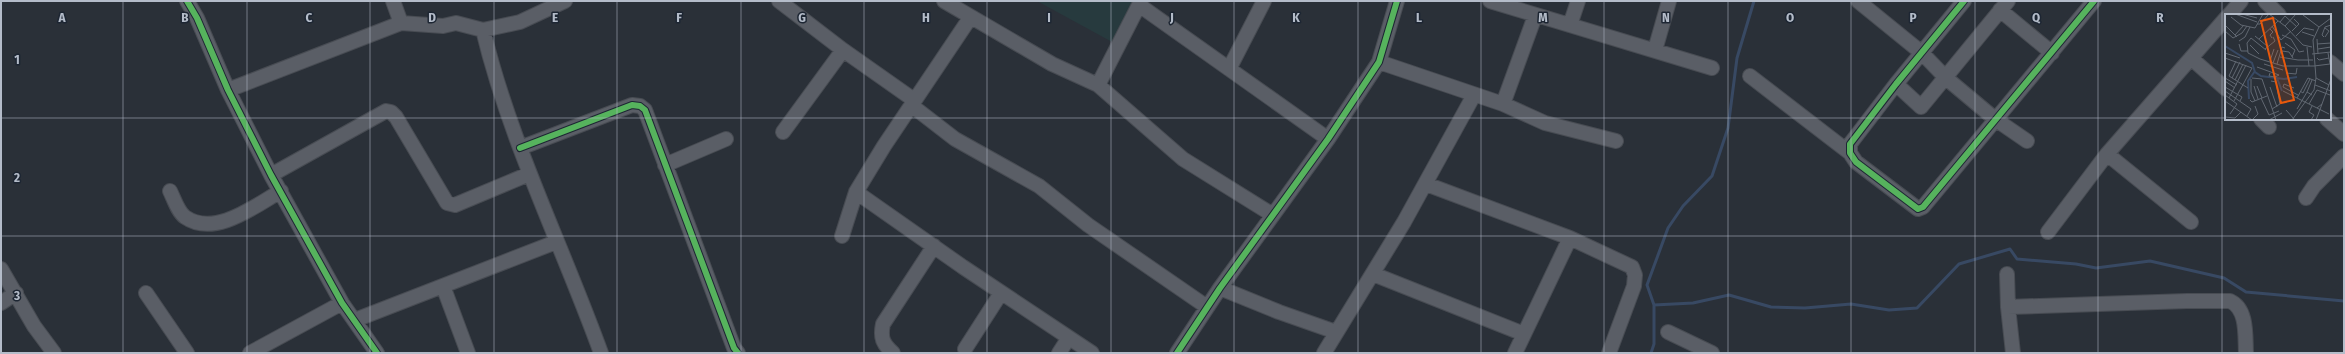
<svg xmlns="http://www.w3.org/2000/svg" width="2345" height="354" font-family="'Fira Sans Condensed',sans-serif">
<rect width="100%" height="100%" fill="#2a3038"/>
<path fill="#273a3e" d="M1037,1H1136L1114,43Z"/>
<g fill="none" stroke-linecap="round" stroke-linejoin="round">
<path stroke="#384963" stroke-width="3" d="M1654,305L1693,303L1729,295L1771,307L1805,308L1851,304L1889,310L1917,308L1959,264L2010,249L2017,259L2076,264L2096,268L2150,261L2224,278L2246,292L2344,301
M1651,353L1654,344V305L1647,285L1668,228L1683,206L1712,176L1728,128L1737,58L1754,1"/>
<g stroke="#484c53" stroke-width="16">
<path id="minor" d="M187,1L197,18L228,90L271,175L342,303L377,353
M393,1L401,23
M779,1L843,50L914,100
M944,1L1052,64L1098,85L1183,159L1273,215
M1490,1L1712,68
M1858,1L1922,53L1946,78L1995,119L2027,141
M1964,1L1896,84L1850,144V153L1856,162L1918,209L1923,207L2094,1
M2265,1L2279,15
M1139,5L1328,139
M2000,10L2052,53
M2229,15L2241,1
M1570,25L1578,1
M483,30C510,142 562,245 601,353
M1655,50L1669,1
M2191,58L2226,89
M1379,62L1503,104L1545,123L1616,141
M2330,62L2344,74
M1229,69L1264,1
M1750,76L1850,153
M1896,84L1921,107L2008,1
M1098,85L1141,1
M228,90L401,23L443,26L456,23L483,30L520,22L565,1
M1503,104L1535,16
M911,105L955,139L1039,186L1088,225L1207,307
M2261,119L2269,127
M2327,119L2344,134
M783,132L843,50
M520,148L632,105L640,106L645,110L734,348L738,353
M2107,154L2191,222
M665,165L726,139
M271,175L386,111L391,112L396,117L447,203L455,205L529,174
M1426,184L1570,238L1632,267L1635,275L1634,286L1609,353
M170,191C174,199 178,212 185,217C215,238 256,205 281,191
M856,192L963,267L1092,353
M2306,198L2314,186L2344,156
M2048,232L2107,154L2226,18
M842,236L856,192L884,146L970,18
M1,269L34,326L54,353
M1373,274L1524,334
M2007,274L2008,307L2013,353
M443,286L468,353
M1220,288L1279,312L1336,332
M146,293L187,353
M1,303L16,293
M2008,307L2187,301H2230C2248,309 2245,337 2246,353
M355,320L556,242
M1668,332L1712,353
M965,349L1001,293
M250,353L342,303
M893,353C883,344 880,338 883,324L934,246
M1059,353L1068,339
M1177,353L1220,288L1328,139L1379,62L1397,1
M1324,353L1404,222L1474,95
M1515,353L1570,238"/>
</g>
<use href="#minor" stroke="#5a5e66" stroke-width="14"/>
<g stroke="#1d2633" stroke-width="8">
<path id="cycleway" d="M187,1L197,18L228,90L271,175L342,303L377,353
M1964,1L1896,84L1850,144V153L1856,162L1918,209L1923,207L2094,1
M520,148L632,105L640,106L645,110L734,348L738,353
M1177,353L1220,288L1328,139L1379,62L1397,1"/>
</g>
<use href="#cycleway" stroke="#56b35d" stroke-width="6"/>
</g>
<path fill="none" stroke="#b4bcc9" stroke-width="1" stroke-opacity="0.55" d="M123,1V353M247,1V353M370,1V353M494,1V353M617,1V353M741,1V353M864,1V353M987,1V353M1111,1V353M1234,1V353M1358,1V353M1481,1V353M1604,1V353M1728,1V353M1851,1V353M1975,1V353M2098,1V353M2222,1V353M1,118H2226M2330,118H2344M1,236H2344"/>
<g transform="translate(2225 14)">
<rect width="106" height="106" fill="#2a3038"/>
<path fill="none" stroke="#384963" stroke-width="2" d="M0,32L27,49L30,58L36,62L59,65L72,63M52,64L57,77M24,85L23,67L30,57"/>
<path fill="none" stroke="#616872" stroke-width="1" d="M10,0L32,8M17,0L32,4M44,0L60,12L78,31L87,33M78,1L94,13M6,3L16,11L30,14L38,0M55,8L60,2L72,13M32,10H35L44,0M0,11L12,23M47,12L56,26L66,17M60,12L71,0M45,15L48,18L45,21L47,24M0,17L8,24L17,19L22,12M67,17L74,10L69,5M77,18L89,22M10,21L19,11M57,21L66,25L74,38L79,37M30,22L42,32M71,22L79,14L89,16M99,23L97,21L100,13L106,11M100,23L104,17L100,14M34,25L53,7M92,25L93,40M14,27L20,23L25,13M60,29L70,36L67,43M14,30L16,37H23M92,30L106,29M25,31L34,40M82,33L84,52M40,35L50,27L48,23M93,35L106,33M41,36L26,24L22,29L23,39L35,45L58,52H89M57,37L64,38L68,44M0,39L15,44M87,40L106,38M55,43L73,46H88M0,44L27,54L9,87M92,44L94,46L104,44M11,47L4,62L23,74M45,47L49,35M48,49L53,36M39,50L58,56M52,50L57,33L60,34M89,52L105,50L103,39M32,53L54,61M45,59L44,62L50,63L54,61M61,59L71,60L72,54M0,64L12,71M7,64L15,48M27,64L37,65L51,106M91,64L104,71M26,65V78L30,87M10,66L18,50M0,67L10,74M46,67L51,68L55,90L47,95M90,71L106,77M29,72L33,85M32,72L37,84M0,73L17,83L15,87M45,73L52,93M58,73L73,81M58,73L59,70L69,74M0,77L26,95L22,102M58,77L104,100M75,77L78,79L85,65M82,78L87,66M0,81L12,90L5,100M4,84L21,51M36,84L44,101L54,97M72,84L83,64L91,67M25,86L27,88L42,82M0,87L27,106M84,90L92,76L105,81M92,94L97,90L106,65M72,95L82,78L87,81M61,96L69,105M0,103L10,104L16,98M27,106L33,100L30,92M44,106L57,99M67,106L89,76L91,64L88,26L94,13L106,4M86,106L89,101L84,98L87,92M91,106L97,90"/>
<path fill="#e8590c" fill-opacity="0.15" stroke="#e8590c" stroke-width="2" d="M48,4L69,86L56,89L36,7Z"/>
<rect width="106" height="106" fill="none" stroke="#b4bcc9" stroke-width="2"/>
</g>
<g font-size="13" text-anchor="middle" font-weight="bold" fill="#b4bcc9" stroke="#1d2633" stroke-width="3" stroke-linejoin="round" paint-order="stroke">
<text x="62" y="22">A</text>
<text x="185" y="22">B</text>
<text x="309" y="22">C</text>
<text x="432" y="22">D</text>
<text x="555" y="22">E</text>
<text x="679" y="22">F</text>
<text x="802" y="22">G</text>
<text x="926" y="22">H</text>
<text x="1049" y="22">I</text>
<text x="1172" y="22">J</text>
<text x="1296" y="22">K</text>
<text x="1419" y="22">L</text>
<text x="1543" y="22">M</text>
<text x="1666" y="22">N</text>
<text x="1790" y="22">O</text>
<text x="1913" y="22">P</text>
<text x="2036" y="22">Q</text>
<text x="2160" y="22">R</text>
<text x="17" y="64">1</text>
<text x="17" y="182">2</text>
<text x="17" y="300">3</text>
</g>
<rect width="2345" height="354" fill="none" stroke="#b4bcc9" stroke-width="4"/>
</svg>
